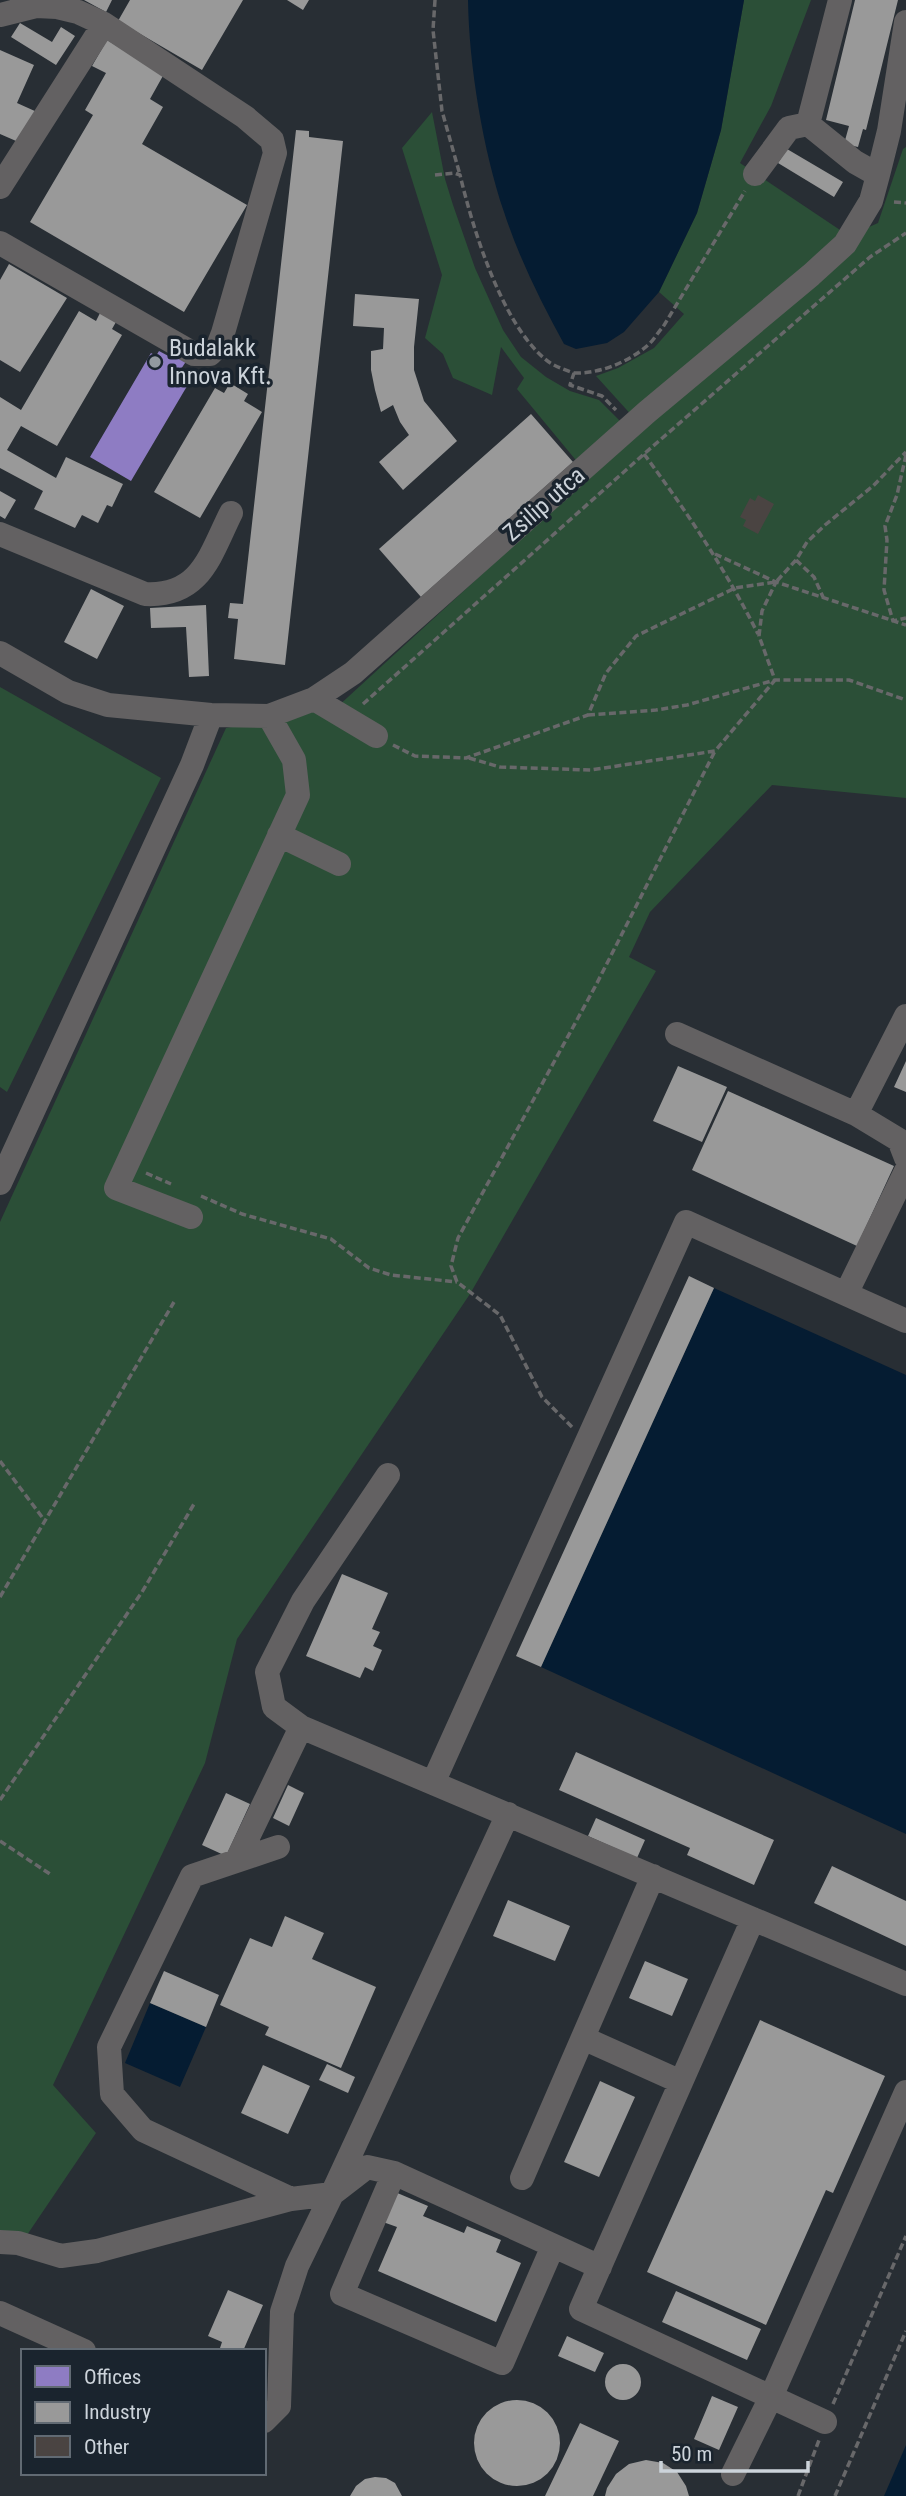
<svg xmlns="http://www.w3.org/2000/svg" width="906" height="2496" font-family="'Roboto Condensed',sans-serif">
<rect width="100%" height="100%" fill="#282e34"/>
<path fill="#2b4f37" d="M744,0H811L771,106L740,163L849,236L878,223L903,149L906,147V798L772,785L650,912L629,957L656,971L470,1294L237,1639L205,1763L53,2085L96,2133L27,2235L0,2230V1222L226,728L336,708L589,476L517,389L524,378L501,347L492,395L453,378L443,354L425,338L442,275L402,148L432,112L445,179L453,205L475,268L503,330L521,357L546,377L570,391L599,400L626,427L635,419L596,376L618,368L654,348L684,314L659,292L697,213L721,130Z
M0,687L161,778L7,1092L0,1087Z"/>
<path fill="#051c32" d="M468,0H744L721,130L697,213L659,292L624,332L607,343L576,349L564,344C541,302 519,258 504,212C483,150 469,66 468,0Z
M714,1288L906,1375V1834L541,1667Z
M150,2003L206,2027L180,2087L125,2063Z
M906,2445V2496H884Z"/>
<path fill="#8e7cc3" d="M159,351L174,359L177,354L187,360L181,369L193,376L131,481L90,457L151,353L156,356Z"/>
<path fill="#999" d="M84,0H112L106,12Z
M130,0H243L202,70L118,21Z
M287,0H309L303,10Z
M855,0H898L866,130L863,129L858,147L844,144L849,126L826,120Z
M20,23L52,42L61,27L75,36L56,65L11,37Z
M107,40L164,74L150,99L163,107L142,144L247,205L184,312L30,222L93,115L85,110L106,73L92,66Z
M0,50L34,65L17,103L37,112L23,144L0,134Z
M296,130L309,131V137L343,141L285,665L234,659L238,619L228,618L230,603L243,604Z
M787,149L843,182L834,197L778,163Z
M9,264L67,298L20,372L0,360V280Z
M355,294L419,299L414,347V370L424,401L457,441L403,490L379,462L409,435L400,422L393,405L381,412L375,390L371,370V351L383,349L384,328L353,326Z
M79,311L96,321L100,313L116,322L112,329L122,335L57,446L21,426L7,450L56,478L66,457L123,484L112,507L107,505L98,523L82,515L75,528L34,509L43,491L0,468V397L21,410Z
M230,383L248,394L244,401L262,412L200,518L154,492L215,388L224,393Z
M531,414L573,462L421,597L379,549Z
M0,491L16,500L5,519L0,516Z
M91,589L124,606L97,659L64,642Z
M206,605L209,676L189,677L186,627L151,628L150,608Z
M906,1061V1092L894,1087Z
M678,1066L727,1087L702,1142L653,1121Z
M728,1091L894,1166L857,1246L692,1170Z
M689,1276L714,1288L541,1667L516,1656Z
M342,1574L388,1593L372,1629L380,1632L373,1646L382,1650L373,1671L365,1667L360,1678L306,1656Z
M576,1752L774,1840L754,1885L687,1855L690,1848L559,1790Z
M288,1785L304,1793L289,1826L273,1818Z
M226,1793L250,1804L226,1856L202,1845Z
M596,1818L645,1840L637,1858L588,1836Z
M832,1866L906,1901V1946L814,1903Z
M508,1900L570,1926L555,1961L493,1936Z
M285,1916L324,1933L312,1959L376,1987L341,2068L265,2035L269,2027L220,2005L250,1938L272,1947Z
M645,1961L688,1979L672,2016L629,1998Z
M164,1971L219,1995L206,2027L150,2003Z
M760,2020L885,2076L833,2193L826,2190L766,2325L647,2272Z
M327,2064L355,2077L348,2093L319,2080Z
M263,2065L310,2086L288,2134L241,2113Z
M600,2081L635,2097L599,2177L564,2162Z
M395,2192L428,2206L423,2216L464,2233L467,2226L501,2240L496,2252L521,2263L496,2322L378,2271L397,2227L383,2222Z
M228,2290L263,2305L243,2351H219L222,2342L208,2336Z
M676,2291L761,2329L747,2360L662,2322Z
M567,2336L604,2353L595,2372L558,2356Z
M605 2382a18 18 0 1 1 36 0a18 18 0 1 1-36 0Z
M712,2396L738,2407L719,2450L694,2439Z
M474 2443a43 43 0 1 1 86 0a43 43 0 1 1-86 0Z
M580,2423L619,2441L593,2496H545Z
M646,2460L663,2463L677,2472L686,2486L689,2496H605L607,2488L616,2474L629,2464Z
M375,2477L386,2478L395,2483L402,2496H350L356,2486L365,2479Z"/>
<path fill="#4a4442" d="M758,495L774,504L758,534L743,526L746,520L740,517L750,498L755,501Z"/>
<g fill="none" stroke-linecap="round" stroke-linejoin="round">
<path stroke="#68686a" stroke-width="3.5" stroke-dasharray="7 3.5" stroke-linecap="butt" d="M435,0L433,30L442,111L460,175
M435,175L454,173L460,175C473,229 501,322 545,359C553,366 563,369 574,373L570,385L602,396L616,410
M894,202L906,203
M574,373C599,374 629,362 648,345C654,340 658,332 663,327L745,191
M644,454C687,512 726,570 758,634
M906,455L897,495L885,526L887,540L884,590L893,621L906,618
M715,554L776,582L906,625
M796,560L814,577L823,597
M363,704L644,454L870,257L906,233
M588,715L656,710L687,705L775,680H849L906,700
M393,745L415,756L466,758L588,715L606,673L636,636L735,588L776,582L796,560L807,542L825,525L873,486L906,452
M469,758L500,767L591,770L715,751L775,680L759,636L762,611L776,582
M146,1173L171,1184
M201,1196L242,1214L331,1239L369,1268L391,1275L457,1282
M572,1427L542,1397L500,1315L457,1282L451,1266L458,1238L596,985L715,751
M0,1461L45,1521
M0,1597L174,1302
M0,1800L142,1592L194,1504
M0,1841L50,1874
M833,2404L906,2236
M798,2496L819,2440
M835,2496L906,2331"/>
<path stroke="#636162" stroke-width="24" d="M840,0L808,124L855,162L878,175
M0,15L36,6L57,7L78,12L104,24L245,117L272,140L275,153L223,333L218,346L210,354H194L0,243
M755,174L789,128L808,124
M0,187L104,24
M0,534L145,594C201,597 210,555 231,513
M0,653L68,692L108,705L211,715L269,716L314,699L353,673L647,412L811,275L845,244L871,201L878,175L889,131L906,22
M314,699L376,736
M279,835L339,864
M677,1034L856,1114L899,1140L906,1158
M856,1114L906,1016
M0,1183L192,765L211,715
M191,1217L116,1188L298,795L294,760L269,716
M846,1294L906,1171
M388,1475L303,1601L267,1672L274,1707L301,1727L906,1984
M433,1783L686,1222L906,1321
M278,1847L192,1876L109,2047L112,2094L143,2130L291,2199
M237,1860L301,1727
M753,1919L581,2309L825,2422
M583,2038L681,2082
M394,2173L342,2294L502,2363L553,2246
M522,2178L653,1876
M0,2242L18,2243L61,2256L97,2251L291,2199L332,2194L508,1814
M0,2313L84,2351
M264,2421L279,2406L282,2312L297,2266L332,2194L367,2167L394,2173L600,2267
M733,2474L771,2397L906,2092"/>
</g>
<circle fill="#9399a0" stroke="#1a242e" stroke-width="2.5" cx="155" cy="362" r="7"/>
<g text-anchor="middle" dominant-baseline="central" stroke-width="7" stroke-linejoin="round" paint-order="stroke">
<g font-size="24" fill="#ccd3da" stroke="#1a242e" text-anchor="start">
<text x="169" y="348">Budalakk<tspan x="169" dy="28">Innova Kft.</tspan></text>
</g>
<g font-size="24" fill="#ccd3da" stroke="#1a242e">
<text transform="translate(544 504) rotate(-41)">Zsilip utca</text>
</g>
</g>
<rect x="21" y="2349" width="245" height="126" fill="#1a242e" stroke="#616a73" stroke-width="2"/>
<rect x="35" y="2366" width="35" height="21" fill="#8e7cc3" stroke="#616a73" stroke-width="2"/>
<text x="84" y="2384" font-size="21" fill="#ccd3da">Offices</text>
<rect x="35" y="2402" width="35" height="21" fill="#999999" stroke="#616a73" stroke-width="2"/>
<text x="84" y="2419" font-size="21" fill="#ccd3da">Industry</text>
<rect x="35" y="2436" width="35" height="21" fill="#4a4442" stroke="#616a73" stroke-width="2"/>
<text x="84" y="2454" font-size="21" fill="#ccd3da">Other</text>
<path d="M661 2461v10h147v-10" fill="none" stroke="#ccd3da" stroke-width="3.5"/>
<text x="671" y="2461" font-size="21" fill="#ccd3da" stroke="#1a242e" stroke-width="5" paint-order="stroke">50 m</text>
</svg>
